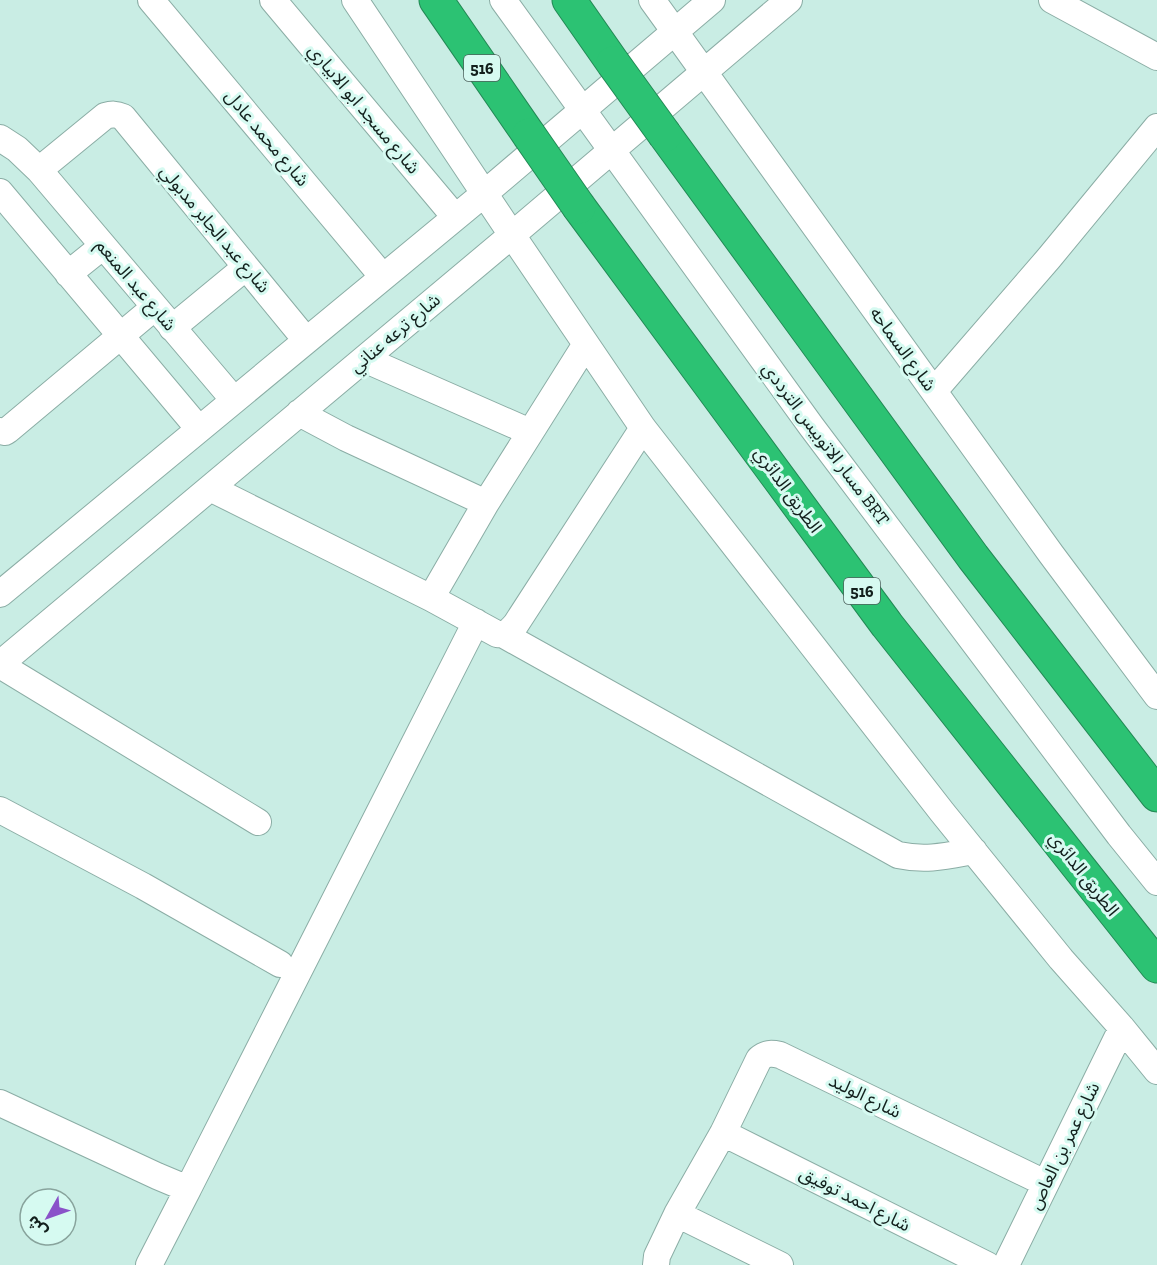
<svg xmlns="http://www.w3.org/2000/svg" width="1157" height="1265" font-family="'Zilla Slab','Noto Sans Arabic',serif">
<rect width="100%" height="100%" fill="#c9ede4"/>
<g fill="none" stroke-linecap="round" stroke-linejoin="round">
<g stroke="#8bada5" stroke-width="28">
<path id="minor" d="M151,0L383,277
M273,0L455,217
M355,0L512,235L643,428L942,812L1061,959L1122,1028L1157,1071
M503,0L811,426L1119,835L1157,882
M652,0L1051,554L1157,696
M1052,0L1157,57
M0,138L17,149L39,170L234,400
M39,170L105,116C112,114 116,114 123,117L306,340
M0,192L199,429
M68,274L103,246
M172,328L246,267
M364,359L530,432
M934,391L1049,258L1157,127
M299,413L346,438L486,503
M0,431L5,432L8,430L155,307
M210,488L431,598L497,634C506,635 510,631 516,624L643,428
M0,594L485,193L712,0
M431,598L486,503L586,344
M504,635L898,855C926,861 946,856 974,851
M0,664L512,235L789,0
M0,665L258,822
M0,810L143,886L280,964
M0,1103L157,1176L188,1189L149,1265
M723,1133L987,1265
M188,1189L476,622
M677,1214L780,1265
M656,1265L657,1256L677,1214L723,1133L759,1059C766,1053 771,1053 780,1055L1045,1183
M1006,1265L1122,1028"/>
</g>
<g stroke="#238955" stroke-width="35">
<path id="highway" d="M436,0L529,135
M569,0L613,63
M665,135L973,557L1157,795
M579,207L887,625L1157,966"/>
</g>
<use href="#minor" stroke="#fff" stroke-width="26"/>
<use href="#highway" stroke="#2cc273" stroke-width="33"/>
<g stroke="#238955" stroke-width="35" stroke-linecap="butt">
<path id="highway-bridge" d="M613,63L665,135
M529,135L579,207"/>
</g>
<use href="#highway-bridge" stroke="#2cc273" stroke-width="33"/>
</g>
<g text-anchor="middle" dominant-baseline="central" stroke-width="6" stroke-linejoin="round" paint-order="stroke">
<g fill="#d6faf1" stroke="#4e615d" stroke-width="1.5">
<rect x="464" y="55" width="36" height="26" rx="4.5"/>
<rect x="844" y="578" width="36" height="26" rx="4.5"/>
</g>
<g font-size="16" font-weight="bold" fill="#13201d">
<text x="482" y="68">516</text>
<text x="862" y="591">516</text>
</g>
<g font-size="18" fill="#13201d" stroke="#d6faf1">
<text transform="translate(364 109) rotate(50)">شارع مسجد ابو الابياري</text>
<text transform="translate(267 138) rotate(50)">شارع محمد عادل</text>
<text transform="translate(215 229) rotate(50)">شارع عبد الجابر مدبولي</text>
<text transform="translate(136 285) rotate(50)">شارع عبد المنعم</text>
<text transform="translate(395 333) rotate(-40)">شارع ترعه عناني</text>
<text transform="translate(903 349) rotate(54)">شارع السماحه</text>
<text transform="translate(826 444) rotate(53)">مسار الاتوبيس الترددي BRT</text>
<text transform="translate(788 490) rotate(54)">الطريق الدائري</text>
<text transform="translate(1084 874) rotate(52)">الطريق الدائري</text>
<text transform="translate(865 1096) rotate(26)">شارع الوليد</text>
<text transform="translate(1064 1146) rotate(-64)">شارع عمر بن العاص</text>
<text transform="translate(855 1199) rotate(27)">شارع احمد توفيق</text>
</g>
</g>
<g transform="translate(48 1217) rotate(230)"><circle r="28" fill="#d6faf1" stroke="#88a39c" stroke-width="1.5"/>
<path d="M0-4.5L10 22L0 15L-10 22Z" fill="#8a52c9"/>
<text y="-9" font-size="16" font-weight="bold" text-anchor="middle" fill="#13201d">ش</text>
</g>
</svg>
